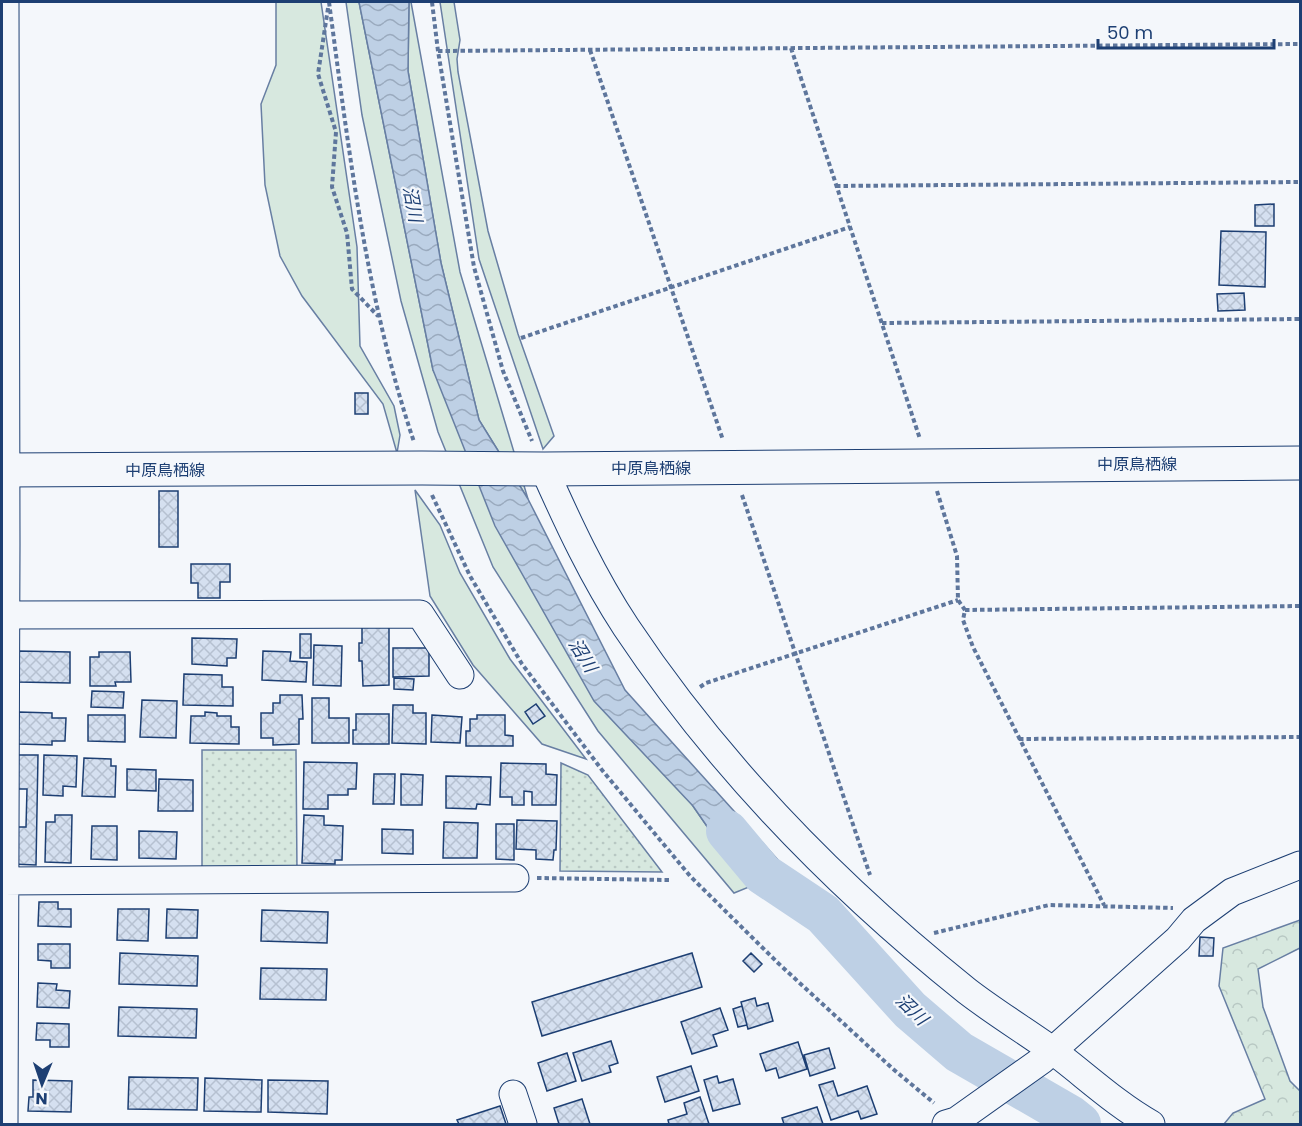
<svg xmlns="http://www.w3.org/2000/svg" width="1302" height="1126" font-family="Poppins,'Noto Sans JP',sans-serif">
<defs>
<pattern id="forest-crowns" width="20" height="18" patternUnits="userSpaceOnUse" patternTransform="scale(1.5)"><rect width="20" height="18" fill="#d7e8df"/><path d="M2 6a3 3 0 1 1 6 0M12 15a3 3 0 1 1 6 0" fill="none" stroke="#b8c8c3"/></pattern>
<pattern id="garden-dots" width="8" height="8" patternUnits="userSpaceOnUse" patternTransform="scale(1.5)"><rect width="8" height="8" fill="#d7e8df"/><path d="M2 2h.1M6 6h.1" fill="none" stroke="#b8c8c3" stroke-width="1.8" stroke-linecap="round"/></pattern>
<pattern id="water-waves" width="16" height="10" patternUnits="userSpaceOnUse" patternTransform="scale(1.5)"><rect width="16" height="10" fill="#bed0e5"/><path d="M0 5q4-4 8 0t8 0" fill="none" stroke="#9aaabe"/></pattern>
<pattern id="building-cross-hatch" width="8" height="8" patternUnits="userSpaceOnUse" patternTransform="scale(1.5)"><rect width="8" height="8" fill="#d5e0f0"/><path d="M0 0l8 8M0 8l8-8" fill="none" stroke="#b6c1d1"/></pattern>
</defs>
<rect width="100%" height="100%" fill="#f4f7fb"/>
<path fill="#d7e8df" stroke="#687fa3" stroke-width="1.5" d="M276,2H321L357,247L360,346L394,406L400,435L397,453L383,404L302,296L280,256L265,185L261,104L276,65Z
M346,2H359L433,370L693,806L749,887L734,893L598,731L493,567L438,432L401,301L362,115Z
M409,2H411L460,272L528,499L479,420L441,263L408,71Z
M440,2H454L460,40L457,59L458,72L488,231L518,334L554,436L543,449L479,259Z
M415,490L440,525L460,573L510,659L586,759L542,744L473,665L430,596Z"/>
<path fill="url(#forest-crowns)" stroke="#687fa3" stroke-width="1.5" d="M1300,920V948L1258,969L1263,1007L1290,1081L1300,1091V1124H1224L1233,1113L1265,1099L1219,986L1223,948Z"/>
<path fill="url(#garden-dots)" stroke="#687fa3" stroke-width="1.5" d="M202,750H296L297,872H202Z
M561,763L588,775L662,872L560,871Z"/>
<path fill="url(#water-waves)" stroke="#687fa3" stroke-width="1.5" d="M359,2H409L408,71L441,263L479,420L528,499L625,690L778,860L749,887L693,806L594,701L495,526L433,370Z"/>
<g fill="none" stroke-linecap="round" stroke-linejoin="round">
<path stroke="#bed0e5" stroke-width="42" d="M727,831L763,874L823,914L910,1010L959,1052L1070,1116L1080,1124"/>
</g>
<path fill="url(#building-cross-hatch)" stroke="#1d3f73" stroke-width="1.5" d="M1274,204V226H1255V205Z
M1221,231L1266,232L1265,287L1219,285Z
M1244,293L1245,310L1218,311L1217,294Z
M355,393H368V414H355Z
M159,491H178V547H159Z
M191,564H230V582H220V598H198V583H191Z
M362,626H389V685L363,686L362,661H359V643H362Z
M300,634H311V658H300Z
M192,638L237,639L236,658H227V666L192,664Z
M314,645L342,646L341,686L313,685Z
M393,648H429V676L393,677Z
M18,651L70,652V683L18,682Z
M263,651L291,652L290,661L307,662L306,682L262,680Z
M99,652H130L131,682H115L116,686H90V657H99Z
M184,674L222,675V687H233V706L183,705Z
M394,678L414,679L413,690L394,689Z
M92,691L124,692L123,708L91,707Z
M280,695H302L303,719H299V744L273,745V738H261V713H273V703H280Z
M312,698H329V718H349V743H312Z
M142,700L177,701L176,738L140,737Z
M536,704L545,716L533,724L525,712Z
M393,705H413V713H426V744L392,743Z
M19,712L52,713V718H66L65,741H52V745L18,744Z
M205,712L217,713V716H231V727H239V744L190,743L191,716H205Z
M356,714H389V744H353V730H356Z
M88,715H125V742L88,741Z
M432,715L462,717L460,743L431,742Z
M477,715H505V735L513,736V746H466V731H470V719H477Z
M14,755H38L36,865L12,864L13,827H26L27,789H13Z
M44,755L77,756L76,787L63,786V796L43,795Z
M84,758L111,759V766H116L115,797L82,796Z
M304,762L357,763L356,789H348V795H328V809H303Z
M501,763L546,764V774L557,775L556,805H532V792L524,791V805H512V797H500Z
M127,769L156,770V791L127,790Z
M374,774H395L394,804H373Z
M401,774L423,775L422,805H401Z
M446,776L491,777L490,805L477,804L476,809L446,808Z
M159,779L193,780V811H158Z
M55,815H72L71,863L45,862L46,822H55Z
M304,815L324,816V825L343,826L342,860H335V864L302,863Z
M517,820L557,821L556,850H554L553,860L536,859V850L516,849Z
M444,822L478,823L477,858H443Z
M496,824H514V860L496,859Z
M92,826H117V860L91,859Z
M382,829L413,830V854L382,853Z
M139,831L177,832L176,859L139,858Z
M39,902H58V909H71V927L38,926Z
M118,909H149L148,941L117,940Z
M167,909L198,910L197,938H166Z
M262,910L328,912L327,943L261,941Z
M1200,937L1214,938L1213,956H1199Z
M38,944H70V968H51V961L38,960Z
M120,953L198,956L197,986L119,984Z
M692,953L702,987L542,1036L532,1002Z
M751,953L762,964L754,972L743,961Z
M261,968L327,969L326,1000L260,999Z
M38,983L57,984L56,990L70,991L69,1008L37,1007Z
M755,998L757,1006L768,1003L773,1021L748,1029L741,1002Z
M742,1006L747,1025L738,1027L733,1009Z
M119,1007L197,1009L196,1038L118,1036Z
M720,1008L728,1030L713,1035L717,1046L692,1054L681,1022Z
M37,1023L69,1024V1047H50V1040H36Z
M611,1041L618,1063L609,1066L611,1072L582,1081L573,1053Z
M798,1042L807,1069L779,1078L776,1068L766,1071L760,1054Z
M829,1048L835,1068L810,1076L804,1055Z
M567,1053L576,1081L547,1091L538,1063Z
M691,1066L699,1091L665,1102L657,1077Z
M717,1076L719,1083L733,1079L740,1104L713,1111L704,1080Z
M129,1077L198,1078L197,1110L128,1109Z
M205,1078L262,1080L261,1112L204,1111Z
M33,1080L72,1081L71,1112L28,1111L29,1097H33Z
M268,1080L328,1081L327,1114L268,1112Z
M833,1081L838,1096L867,1086L877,1114L861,1119L858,1111L831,1120L819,1085Z
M700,1097L709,1124H669L668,1120L687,1114L684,1103Z
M582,1099L590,1124H559L554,1108Z
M500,1106L506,1124H459L457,1120Z
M817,1107L823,1124H784L782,1118Z"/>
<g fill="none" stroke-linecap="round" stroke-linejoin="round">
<g stroke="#1d3f73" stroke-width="29">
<path id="minor" d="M544,469C568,523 593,577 626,627C718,765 837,887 967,991C993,1011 1022,1029 1049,1048C1083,1073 1114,1103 1151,1124
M2,615L420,614L460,675
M2,881L515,878
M513,1094L523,1124
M4,1124L6,544L5,2
M946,1124L956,1121L1042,1060L1178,939L1194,920L1232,892L1300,865"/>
</g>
<g stroke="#1d3f73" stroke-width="35">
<path id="major" d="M2,470L422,468L544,469L1300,463"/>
</g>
<path stroke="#5e769c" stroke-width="4" stroke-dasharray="4.5 3" stroke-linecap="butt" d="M329,2C349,151 366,299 414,442
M432,2L438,51L474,267L503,371L532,441
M328,8L318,74L336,132L332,187L347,233L352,289L378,316
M791,48L920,439
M590,50L723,440
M438,51L1300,44
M836,186L1300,182
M882,323L1300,319
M521,338L850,227
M937,491L957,556L958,600L965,610L963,620L973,647L1104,905
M432,495L470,576L522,664L602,770L690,876L778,963L893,1069L934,1103
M742,495L870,875
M965,610L1300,606
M700,687L706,683L958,600
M1019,739L1300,737
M537,878L669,880
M934,933L1049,905L1173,908"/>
<use href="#minor" stroke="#f4f7fb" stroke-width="27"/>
<use href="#major" stroke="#f4f7fb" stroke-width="33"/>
</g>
<g text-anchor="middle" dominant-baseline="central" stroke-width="4.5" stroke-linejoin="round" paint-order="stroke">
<g font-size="16" fill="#1d3f73" stroke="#f4f7fb">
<text x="1137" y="464">中原鳥栖線</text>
<text x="651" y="468">中原鳥栖線</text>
<text x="165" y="470">中原鳥栖線</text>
</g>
<g font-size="18" font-style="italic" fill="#1d3f73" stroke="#f4f7fb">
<text transform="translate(413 204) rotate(79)">沼川</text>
<text transform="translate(583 655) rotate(58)">沼川</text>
<text transform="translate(912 1009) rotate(44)">沼川</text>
</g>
</g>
<rect width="1302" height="1126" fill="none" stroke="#1d3f73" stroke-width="6"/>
<g transform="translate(42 1084) rotate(182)" stroke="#f4f7fb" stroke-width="4.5" paint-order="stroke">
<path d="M0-4.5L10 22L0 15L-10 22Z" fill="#1d3f73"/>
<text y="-9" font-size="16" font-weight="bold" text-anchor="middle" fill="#1d3f73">N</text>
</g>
<path d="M1098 39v9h176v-9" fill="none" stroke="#1d3f73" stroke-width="3"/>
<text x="1107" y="39" font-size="18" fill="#1d3f73" stroke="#f4f7fb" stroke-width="4.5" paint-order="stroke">50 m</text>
</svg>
